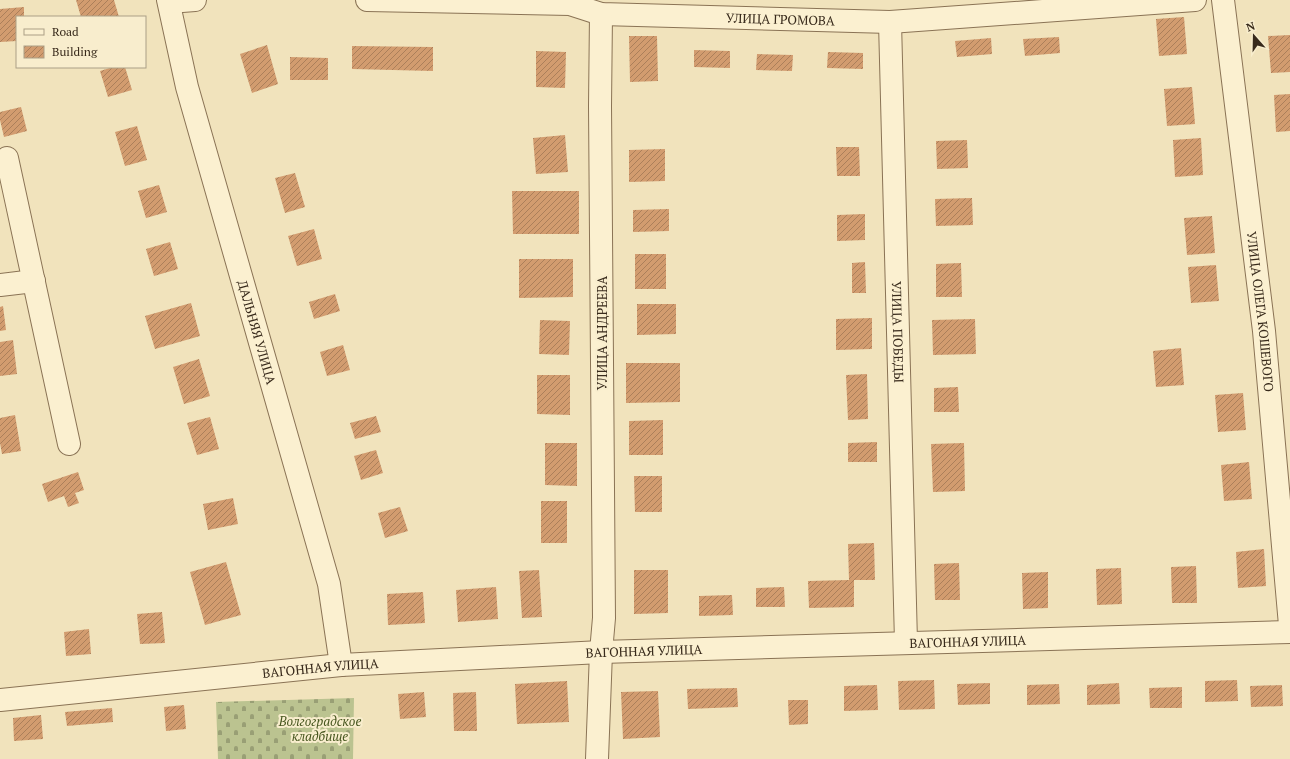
<svg xmlns="http://www.w3.org/2000/svg" width="1290" height="759" font-family="'PT Serif',serif">
<defs>
<pattern id="cemetery-stones" width="16" height="16" patternUnits="userSpaceOnUse"><rect width="16" height="16" fill="#bbc390"/><path d="M2 7V4a2 2 0 0 1 4 0v3zM10 15v-3a2 2 0 0 1 4 0v3z" fill="#999f75"/></pattern>
<pattern id="building-hatch" width="6" height="6" patternUnits="userSpaceOnUse"><rect width="6" height="6" fill="#d29c6f"/><path d="M-1 1l2-2M0 6l6-6M5 7l2-2" fill="none" stroke="#ab7f5a"/></pattern>
</defs>
<rect width="100%" height="100%" fill="#f1e3bc"/>
<path fill="url(#cemetery-stones)" d="M354,698L353,759H218L216,702Z"/>
<path fill="url(#building-hatch)" d="M76,0H114L119,17H81Z
M24,7V17H17V41L0,42V9Z
M1184,17L1187,54L1159,56L1156,19Z
M1290,35V72L1271,73L1268,36Z
M629,36H657L658,81L630,82Z
M1059,37L1060,53L1025,56L1023,39Z
M991,38L992,54L957,57L955,41Z
M267,45L278,84L252,93L240,54Z
M352,46L433,47V71L352,69Z
M694,50L730,51V68L694,67Z
M536,51L566,52L565,88L536,87Z
M828,52L863,53V69L827,68Z
M757,54L793,55L792,71L756,70Z
M290,57L328,58V80H290Z
M113,67H125L132,90L108,97L100,71Z
M1192,87L1195,124L1167,126L1164,89Z
M1290,94V131L1276,132L1274,95Z
M21,107L27,131L4,137L0,120V112Z
M137,126L147,160L125,166L115,132Z
M565,135L568,172L536,174L533,138Z
M1201,138L1203,175L1175,177L1173,140Z
M967,140L968,168L937,169L936,141Z
M836,147H859L860,176H837Z
M665,149V181L629,182V150Z
M295,173L305,207L285,213L275,178Z
M159,185L167,212L146,218L138,191Z
M512,191H579V234H513Z
M972,198L973,225L936,226L935,199Z
M669,209V231L633,232V210Z
M865,214V240L837,241V215Z
M1212,216L1215,253L1187,255L1184,218Z
M314,229L322,259L297,266L288,236Z
M170,242L178,269L154,276L146,249Z
M635,254H666V289H635Z
M519,259H573V297L519,298Z
M865,262L866,293H852V263Z
M961,263L962,297H936V264Z
M1216,265L1219,301L1191,303L1188,267Z
M335,294L340,311L314,319L309,302Z
M191,303L200,336L155,349L145,316Z
M637,304H676V334L637,335Z
M3,306L6,330L0,331V307Z
M872,318V349L836,350V319Z
M975,319L976,354L933,355L932,320Z
M540,320L570,321L569,355L539,354Z
M13,340L17,374L0,376V342Z
M343,345L350,370L327,376L320,352Z
M1181,348L1184,385L1156,387L1153,351Z
M199,359L210,396L184,404L173,367Z
M626,363H680V402L626,403Z
M867,374L868,419L848,420L846,375Z
M537,375H570V415L537,414Z
M958,387L959,412H934V388Z
M1243,393L1246,430L1218,432L1215,395Z
M15,415L21,451L2,454L0,443V418Z
M376,416L381,432L355,439L350,423Z
M210,417L219,449L197,455L187,423Z
M663,420V455H629V421Z
M877,442V462H848V443Z
M545,443H577V486L545,485Z
M964,443L965,491L933,492L931,444Z
M376,450L383,473L361,480L354,456Z
M1249,462L1252,499L1224,501L1221,465Z
M78,472L84,490L75,493L79,503L68,507L64,496L48,502L42,484Z
M634,476H662V512H635Z
M233,498L238,524L208,530L203,504Z
M541,501H567V543H541Z
M400,507L408,531L385,538L378,513Z
M874,543L875,580H854V607L809,608L808,581L849,580L848,544Z
M1264,549L1266,586L1238,588L1236,552Z
M226,562L241,615L205,625L190,572Z
M959,563L960,600H935L934,564Z
M1196,566L1197,603H1172L1171,567Z
M1121,568L1122,604L1097,605L1096,569Z
M539,570L542,617L522,618L519,571Z
M634,570H668V613L634,614Z
M1048,572V608L1023,609L1022,573Z
M496,587L498,619L458,622L456,590Z
M784,587L785,607H756V588Z
M423,592L425,623L388,625L387,594Z
M732,595L733,615L699,616V596Z
M162,612L165,643L140,644L137,614Z
M89,629L91,654L66,656L64,632Z
M934,680L935,709L899,710L898,681Z
M1237,680L1238,701L1205,702V681Z
M567,681L569,722L517,724L515,684Z
M990,683V704L958,705L957,684Z
M1119,683L1120,704L1087,705V685Z
M1059,684L1060,704L1027,705V685Z
M877,685L878,710L844,711V686Z
M1282,685L1283,706L1251,707L1250,686Z
M1182,687V708H1150L1149,688Z
M737,688L738,707L688,709L687,689Z
M658,691L660,737L623,739L621,692Z
M424,692L426,717L400,719L398,694Z
M476,692L477,731H454L453,693Z
M788,700H808V724L789,725Z
M184,705L186,729L166,731L164,707Z
M112,708L113,722L67,726L65,712Z
M41,715L43,739L14,741L13,718Z"/>
<g fill="none" stroke-linecap="round" stroke-linejoin="round">
<g stroke="#8a7355" stroke-width="24">
<g id="minor">
<path id="s1" d="M168,0L187,87L329,584L341,665"/>
<path id="s2" d="M367,0L570,4L601,14L890,22L1195,0"/>
<path id="s3" d="M1223,0L1264,331L1290,625"/>
<path d="M169,2L195,0"/>
<path id="s4" d="M890,22L906,642"/>
<path d="M7,158L69,444"/>
<path d="M0,285L34,281"/>
<path id="s5" d="M0,700L341,665L601,652L1290,632"/>
<path d="M597,759L601,652L604,618L600,106L601,14"/>
</g>
</g>
<use href="#minor" stroke="#fbf0d0" stroke-width="22"/>
</g>
<g text-anchor="middle" dominant-baseline="central" stroke-width="4" stroke-linejoin="round" paint-order="stroke">
<g font-size="13" fill="#382a1b" stroke="#f8edcd">
<text stroke="none"><textPath href="#s2" startOffset="415">УЛИЦА ГРОМОВА</textPath></text>
<text stroke="none"><textPath href="#s3" startOffset="314">УЛИЦА ОЛЕГА КОШЕВОГО</textPath></text>
<text stroke="none"><textPath href="#s1" startOffset="344">ДАЛЬНЯЯ УЛИЦА</textPath></text>
<text stroke="none"><textPath href="#s4" startOffset="310">УЛИЦА ПОБЕДЫ</textPath></text>
<text transform="translate(602 333) rotate(-90)">УЛИЦА АНДРЕЕВА</text>
<text stroke="none"><textPath href="#s5" startOffset="970">ВАГОННАЯ УЛИЦА</textPath></text>
<text stroke="none"><textPath href="#s5" startOffset="646">ВАГОННАЯ УЛИЦА</textPath></text>
<text stroke="none"><textPath href="#s5" startOffset="322">ВАГОННАЯ УЛИЦА</textPath></text>
</g>
<g font-size="13" font-style="italic" fill="#47561f" stroke="#f8edcd">
<text x="320" y="721">Волгоградское<tspan x="320" dy="15">кладбище</tspan></text>
</g>
</g>
<rect x="16" y="16" width="130" height="52" fill="#f8edcd" stroke="#ab9f86"/>
<rect x="24" y="29" width="20" height="6" fill="#fbf0d0" stroke="#ab9f86"/>
<text x="52" y="36" font-size="12" fill="#382a1b">Road</text>
<rect x="24" y="46" width="20" height="12" fill="url(#building-hatch)" stroke="#ab9f86"/>
<text x="52" y="56" font-size="12" fill="#382a1b">Building</text>
<g transform="translate(1254 36) rotate(340)" stroke="#f8edcd" stroke-width="3" paint-order="stroke">
<path d="M0-3L7 15L0 10L-7 15Z" fill="#382a1b"/>
<text y="-6" font-size="11" font-weight="bold" text-anchor="middle" fill="#382a1b">N</text>
</g>
</svg>
